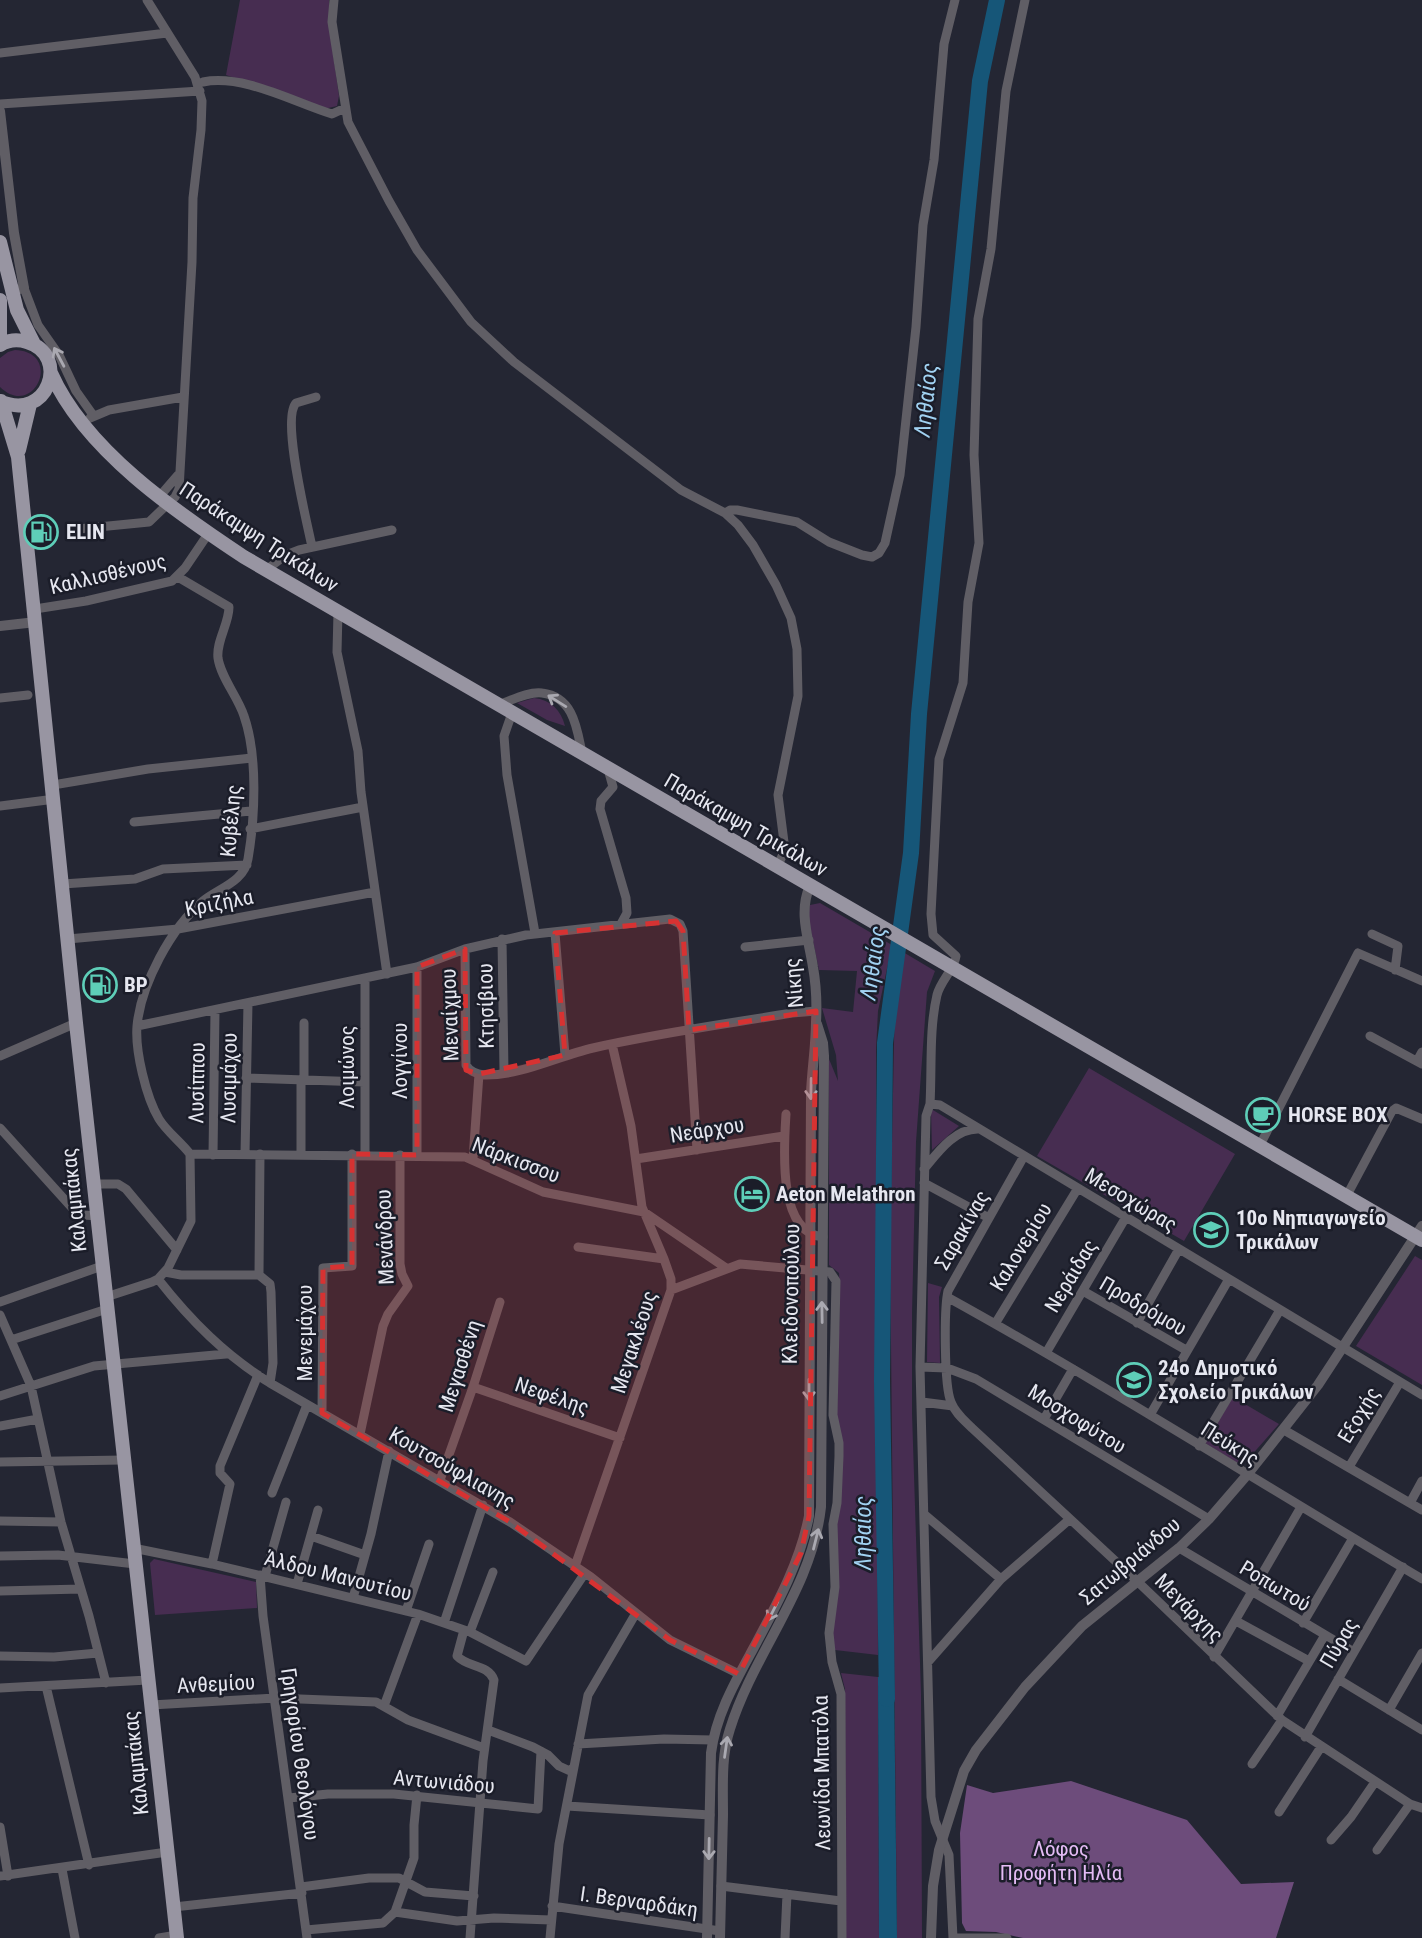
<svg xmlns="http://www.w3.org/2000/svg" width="1422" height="1938" font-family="'Roboto Condensed',sans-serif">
<rect width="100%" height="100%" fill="#242633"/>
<path fill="#472d51" d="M240,0H329V25L339,96L337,106L324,109L226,75Z
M15,350C64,352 34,420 0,387V358L8,352Z
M534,698C551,700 561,710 565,726L547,720L517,703Z
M820,903L892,945L878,1011L876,1050L878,1655L835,1650L831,1635L840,1295L839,1273L829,1265V1059L838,1081L836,1055L822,1008L853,1012L857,971L819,970L808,917L810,905Z
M903,952L935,971L927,992L916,1142L912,1314V1413L921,1694L922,1938H897L890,1244L895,994Z
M1089,1068L1235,1154L1184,1241L1037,1156Z
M933,1110L959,1126L932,1150L931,1111Z
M1415,1256L1422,1260V1385L1356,1346Z
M928,1283L942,1287L939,1297L940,1363L927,1362Z
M1233,1397L1279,1424L1242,1466L1205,1443Z
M154,1559L256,1582L257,1608L155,1615L150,1563Z
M841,1673L878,1677L879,1938H846L845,1689Z"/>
<path fill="#6d4c7b" d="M1071,1781L1187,1820L1241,1884L1294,1882L1276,1938H1023L996,1932L966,1931L962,1923L960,1833L967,1785L993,1793Z"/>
<path fill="#165678" d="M878,1677L894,1678L897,1938H879Z"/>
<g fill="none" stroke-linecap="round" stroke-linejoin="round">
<path stroke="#165678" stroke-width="16" d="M887,1699L882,1381L885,1043L911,853L919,714L980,81L997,0"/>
<path stroke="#605e65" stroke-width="9" d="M334,0L332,22L348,122L389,201L417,250L471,322L514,362L681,490L725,513L738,525L753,545L776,585L791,618L797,649L798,696L778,795L785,850L777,867
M0,53L167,33
M203,82C244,74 293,102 332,114L345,108
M0,104L200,91
M24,288L38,325L59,355L76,391L93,415
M90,418L109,410L183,397
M159,497L178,475
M725,513L730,510H737L797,522L829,542L862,555L872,557L879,553L885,543L900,475L916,327L923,225L934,160L944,44L955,0
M78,529L149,522L175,497L179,489L192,262L193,198L201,130L202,101L195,77L147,0
M312,547C307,522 281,419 296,403L316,397
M266,570L286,555L299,550L392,530
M35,609L86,601L172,581L185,568L208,534
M338,612L337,652L358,751L361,792L387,974
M0,698L28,695
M498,705C510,701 529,691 542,693C574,697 577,729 582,753
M512,713L504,736L507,775L535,933
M608,769L613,787L601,801L600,809L626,898L627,913L621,924
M53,785L148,769L252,758
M0,806L55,799
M134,822L251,811
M250,829L363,807
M63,884L135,879L163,869L247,865
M555,933L565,1055
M1372,934L1398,946L1395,970
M68,939L178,929L375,892
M502,939L504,1072
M745,947L809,940
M465,949L466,1065C470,1072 476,1074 484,1075C520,1076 558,1056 593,1048C659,1033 726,1024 792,1013L816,1011
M417,967V1155
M137,1026L417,967L465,949L526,935L670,919L680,924L683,931L697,1150
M1370,1036L1422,1064
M0,1056L76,1023
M1417,1061L1422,1052
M246,1078L364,1082
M301,1080V1154
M304,1080V1023
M930,1104L940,1105L1422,1395
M786,1114C784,1147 777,1233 823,1237
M0,1128L74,1210L84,1215L97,1216
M1259,1147L1358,953L1422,981
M190,1154L465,1157L543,1192L644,1212L726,1268
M245,1154L248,1003
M213,1155L215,1011
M365,1155V979
M1024,1156L948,1291C944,1309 944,1386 951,1402C955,1413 964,1420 972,1428L1138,1582L1282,1720L1410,1804L1422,1808
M473,1159L479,1074
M636,1159L784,1136
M924,1169C938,1152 955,1128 979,1129
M924,1183L989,1218
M94,1184H118L126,1189L177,1250
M1346,1197L1392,1111L1396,1108L1422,1119
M578,1247L664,1259
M165,1272L181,1275H259
M259,1275L260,1154
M259,1275L270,1284L271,1292L273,1363L270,1383
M158,1279C191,1321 225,1355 270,1383L510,1522L591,1577L670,1640L739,1674
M671,1290L740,1264L830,1272L836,1281L833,1415L839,1443V1456L837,1503L833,1524L835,1587L829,1633L832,1662L841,1694L842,1938
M1083,1291L1186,1350
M106,1297L152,1282L158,1279L168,1268L191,1221L190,1154C181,1142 167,1132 159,1119C146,1097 135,1051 137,1026C141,984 171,928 203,901C219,888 244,882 248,859C255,818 258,756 244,716C238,697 221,678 218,658C216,641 229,624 229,607L178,577
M947,1297C1108,1386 1263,1485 1422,1579
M0,1302L102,1266
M0,1315L31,1386L61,1522L89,1616L106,1683
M1137,1323L1179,1249
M995,1324L1078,1188
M11,1340L107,1309
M1046,1353L1126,1217
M920,1367L947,1368L976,1379L1209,1519
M473,1387L620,1438
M0,1396L94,1366L226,1354
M922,1402L953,1406
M322,1413L323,1268L352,1266V1154
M1150,1415L1229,1279
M1044,1419L1073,1369
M0,1426L38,1419
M1284,1430L1422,1510
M360,1434L383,1326L388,1314L408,1286L402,1274L400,1264V1155
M1199,1446L1280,1310
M0,1462L123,1460
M1349,1467L1400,1382
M440,1480L473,1387L500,1302
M272,1493L307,1405
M1410,1503L1422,1481
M925,1515L1001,1579
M0,1521L61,1522
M311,1536L365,1555
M133,1548L212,1564L418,1614L470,1632L526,1661L585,1573
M1179,1548L1354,1652
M0,1556L58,1555L135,1564
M212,1564L230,1484L220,1473V1466L258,1375
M575,1566L671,1290V1279L664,1259L642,1207L631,1126L612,1044
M260,1575L263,1616L307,1938
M265,1576L286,1502
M297,1584L318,1510
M0,1591L81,1589
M353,1598L371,1534L389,1451
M406,1611L429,1544
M1236,1621L1309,1661
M444,1623L483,1505
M1303,1623L1353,1538
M464,1630L457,1656C468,1668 488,1664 494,1680L483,1761L470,1938
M470,1632L493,1572
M0,1656L54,1657L98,1653
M1214,1657L1301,1507
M928,1662L1001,1579L1070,1519
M1338,1679L1422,1730
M46,1686L89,1865
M0,1688L148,1680
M151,1705L275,1698L376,1702L408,1720L484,1748
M384,1706L418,1614
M1389,1710L1422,1653
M1277,1716L1325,1635
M488,1730L533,1747L548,1755L559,1766L570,1771L573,1768
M1305,1737L1403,1567
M578,1744L664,1739L713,1740
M1252,1764L1282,1720
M289,1798L328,1794H394L538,1809L541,1751
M567,1806L710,1815
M1279,1812L1321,1747
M0,1827L8,1876
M1331,1840L1351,1817L1375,1782
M1377,1850L1410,1804
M62,1869L75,1938
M0,1876L167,1852
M721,1886L841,1901
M301,1887L369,1878H399L425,1892L474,1896
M552,1906L720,1931
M174,1907L302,1893
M395,1912L457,1921L494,1918L551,1920
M306,1930L383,1923L395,1912L414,1858V1825L417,1795
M159,1938L177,1935
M550,1938L559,1844L588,1695L636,1613
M785,1938L787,1894
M953,1938L949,1855L935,1821L931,1797L920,1367L926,1116L930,1104C932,1068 929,1029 937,995C941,980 954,970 956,956L933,935L931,914L939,759L963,683L968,602L979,543L974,455L978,319L991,249L1006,91L1025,0
M953,1938H1007"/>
<path stroke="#605e65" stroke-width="10" d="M0,111L14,233L24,288L12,291
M0,626L36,622
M707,1938L711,1753C716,1715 735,1682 753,1649C776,1606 800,1563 809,1516L811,1093C812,1069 816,1045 816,1022C817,1004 816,984 813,967C809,940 798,912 810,886
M720,1938C721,1897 722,1856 723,1815C723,1787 721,1756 730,1729C754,1652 812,1589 821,1507L824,1056L823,1043L817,1024
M931,1938L933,1886L939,1850L964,1771L976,1750L1025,1687L1082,1626L1179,1548L1209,1519L1247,1475L1318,1385L1422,1226"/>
<path stroke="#9895a2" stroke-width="14" d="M0,242L17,310L34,344
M0,300V336
M0,345C8,340 17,339 27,342C71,355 48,423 0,401
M51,373C85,450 176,512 244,557L1422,1240
M1,401L18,457L76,1023L177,1938
M19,450L30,404"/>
</g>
<defs><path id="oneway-shaft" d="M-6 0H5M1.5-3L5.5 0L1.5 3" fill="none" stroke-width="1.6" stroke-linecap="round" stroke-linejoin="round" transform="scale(1.75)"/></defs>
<g stroke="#aaa9b1">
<use href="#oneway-shaft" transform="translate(59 357) rotate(-118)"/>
<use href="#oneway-shaft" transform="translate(557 701) rotate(-148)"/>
<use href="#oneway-shaft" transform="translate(811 1089) rotate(91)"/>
<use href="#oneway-shaft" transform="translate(822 1312) rotate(-91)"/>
<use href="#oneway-shaft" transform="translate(809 1390) rotate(90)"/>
<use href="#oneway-shaft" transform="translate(816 1539) rotate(-76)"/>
<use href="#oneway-shaft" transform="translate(773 1611) rotate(117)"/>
<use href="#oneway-shaft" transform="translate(726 1747) rotate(-82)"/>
<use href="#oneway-shaft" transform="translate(709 1849) rotate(91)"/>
</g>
<path fill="#d73232" fill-opacity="0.2" stroke="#d73232" stroke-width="5" stroke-dasharray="14 9" stroke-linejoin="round" d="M676,921L683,931L689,1030L816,1011L809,1516L801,1553L739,1674L670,1640L510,1522L322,1413L323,1268L352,1266V1154L417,1155V967L465,949L466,1070L479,1074L565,1055L555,933Z"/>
<defs>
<g id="fuel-ring" transform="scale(1.75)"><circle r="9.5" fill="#1b1d29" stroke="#5eceb8" stroke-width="1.5"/><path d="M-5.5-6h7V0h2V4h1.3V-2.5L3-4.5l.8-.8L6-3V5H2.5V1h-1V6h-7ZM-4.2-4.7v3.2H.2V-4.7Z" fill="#5eceb8"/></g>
<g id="cafe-ring" transform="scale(1.75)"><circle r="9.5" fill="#1b1d29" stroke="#5eceb8" stroke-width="1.5"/><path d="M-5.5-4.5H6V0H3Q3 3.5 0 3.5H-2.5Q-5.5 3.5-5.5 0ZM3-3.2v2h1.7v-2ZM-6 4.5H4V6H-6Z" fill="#5eceb8"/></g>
<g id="hotel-ring" transform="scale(1.75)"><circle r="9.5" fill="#1b1d29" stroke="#5eceb8" stroke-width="1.5"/><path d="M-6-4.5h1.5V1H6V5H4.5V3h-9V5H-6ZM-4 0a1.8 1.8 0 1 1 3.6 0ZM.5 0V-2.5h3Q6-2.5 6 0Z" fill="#5eceb8"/></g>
<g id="school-ring" transform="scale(1.75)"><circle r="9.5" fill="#1b1d29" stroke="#5eceb8" stroke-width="1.5"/><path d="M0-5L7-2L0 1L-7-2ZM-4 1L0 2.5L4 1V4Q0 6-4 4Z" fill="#5eceb8"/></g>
</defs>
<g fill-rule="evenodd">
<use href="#fuel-ring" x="41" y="532"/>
<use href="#fuel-ring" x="100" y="985"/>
<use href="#cafe-ring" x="1263" y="1115"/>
<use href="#hotel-ring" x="752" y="1194"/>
<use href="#school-ring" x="1211" y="1230"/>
<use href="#school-ring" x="1134" y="1380"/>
</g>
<g text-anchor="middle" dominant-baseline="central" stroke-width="5" stroke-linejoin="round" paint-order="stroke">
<g font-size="21" font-weight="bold" fill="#e6e7f0" stroke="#1b1d29" text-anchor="start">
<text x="66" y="532">ELIN</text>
<text x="124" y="985">BP</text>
<text x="1288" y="1115">HORSE BOX</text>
<text x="776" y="1194">Aeton Melathron</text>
<text x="1236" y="1218">10ο Νηπιαγωγείο<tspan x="1236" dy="24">Τρικάλων</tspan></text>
<text x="1158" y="1368">24ο Δημοτικό<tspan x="1158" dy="24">Σχολείο Τρικάλων</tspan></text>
</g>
<g font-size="21" fill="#e6e7f0" stroke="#1b1d29">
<text transform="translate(259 537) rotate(33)">Παράκαμψη Τρικάλων</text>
<text transform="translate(108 574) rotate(-13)">Καλλισθένους</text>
<text transform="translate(231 821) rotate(-85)">Κυβέλης</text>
<text transform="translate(746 825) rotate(30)">Παράκαμψη Τρικάλων</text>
<text transform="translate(219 903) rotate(-11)">Κριζήλα</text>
<text transform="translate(794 983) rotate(-95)">Νίκης</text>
<text transform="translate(486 1006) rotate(-91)">Κτησίβιου</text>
<text transform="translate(450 1015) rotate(-92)">Μεναίχμου</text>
<text transform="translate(400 1061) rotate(-90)">Λογγίνου</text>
<text transform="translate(347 1067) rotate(-90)">Λοιμώνος</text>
<text transform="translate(229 1078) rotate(-89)">Λυσιμάχου</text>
<text transform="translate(197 1083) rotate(-89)">Λυσίππου</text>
<text transform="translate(707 1130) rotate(-9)">Νεάρχου</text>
<text transform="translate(516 1160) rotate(21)">Νάρκισσου</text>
<text transform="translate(74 1200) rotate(-96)">Καλαμπάκας</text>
<text transform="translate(1131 1200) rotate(31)">Μεσοχώρας</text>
<text transform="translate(962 1230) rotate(-60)">Σαρακίνας</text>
<text transform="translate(385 1237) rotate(-92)">Μενάνδρου</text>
<text transform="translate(1021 1247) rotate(-59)">Καλονερίου</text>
<text transform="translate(1071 1276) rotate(-59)">Νεράιδας</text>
<text transform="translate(791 1294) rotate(-89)">Κλειδονοπούλου</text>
<text transform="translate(1143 1306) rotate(30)">Προδρόμου</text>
<text transform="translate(305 1333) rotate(-90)">Μενεμάχου</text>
<text transform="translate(634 1342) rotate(-72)">Μεγακλέους</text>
<text transform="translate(460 1366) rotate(-72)">Μεγασθένη</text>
<text transform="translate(552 1396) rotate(19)">Νεφέλης</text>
<text transform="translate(1359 1415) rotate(-59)">Εξοχής</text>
<text transform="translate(1077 1419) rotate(32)">Μοσχοφύτου</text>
<text transform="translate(1230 1444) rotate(32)">Πεύκης</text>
<text transform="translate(452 1468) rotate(30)">Κουτσούφλιανης</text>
<text transform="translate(1130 1561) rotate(-40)">Σατωβριάνδου</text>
<text transform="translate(338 1576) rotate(14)">Άλδου Μανουτίου</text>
<text transform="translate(1275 1586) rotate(31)">Ροπωτού</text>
<text transform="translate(1189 1608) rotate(45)">Μεγάρχης</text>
<text transform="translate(1339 1643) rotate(-60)">Πύρας</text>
<text transform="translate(216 1684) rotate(-3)">Ανθεμίου</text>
<text transform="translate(300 1754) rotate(82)">Γρηγορίου Θεολόγου</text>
<text transform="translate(136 1763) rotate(-96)">Καλαμπάκας</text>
<text transform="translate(822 1773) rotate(-91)">Λεωνίδα Μπατόλα</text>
<text transform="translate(444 1782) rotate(5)">Αντωνιάδου</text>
<text transform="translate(639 1902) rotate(8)">Ι. Βερναρδάκη</text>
</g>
<g font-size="21" fill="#e4bbf5" stroke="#1b1d29">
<text x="1061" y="1849">Λόφος<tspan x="1061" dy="24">Προφήτη Ηλία</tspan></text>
</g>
<g font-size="23" font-style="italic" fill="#a1d2f2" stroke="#1b1d29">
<text transform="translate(926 400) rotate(-84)">Ληθαίος</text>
<text transform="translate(873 963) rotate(-82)">Ληθαίος</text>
<text transform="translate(863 1533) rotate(-90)">Ληθαίος</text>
</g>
</g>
</svg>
